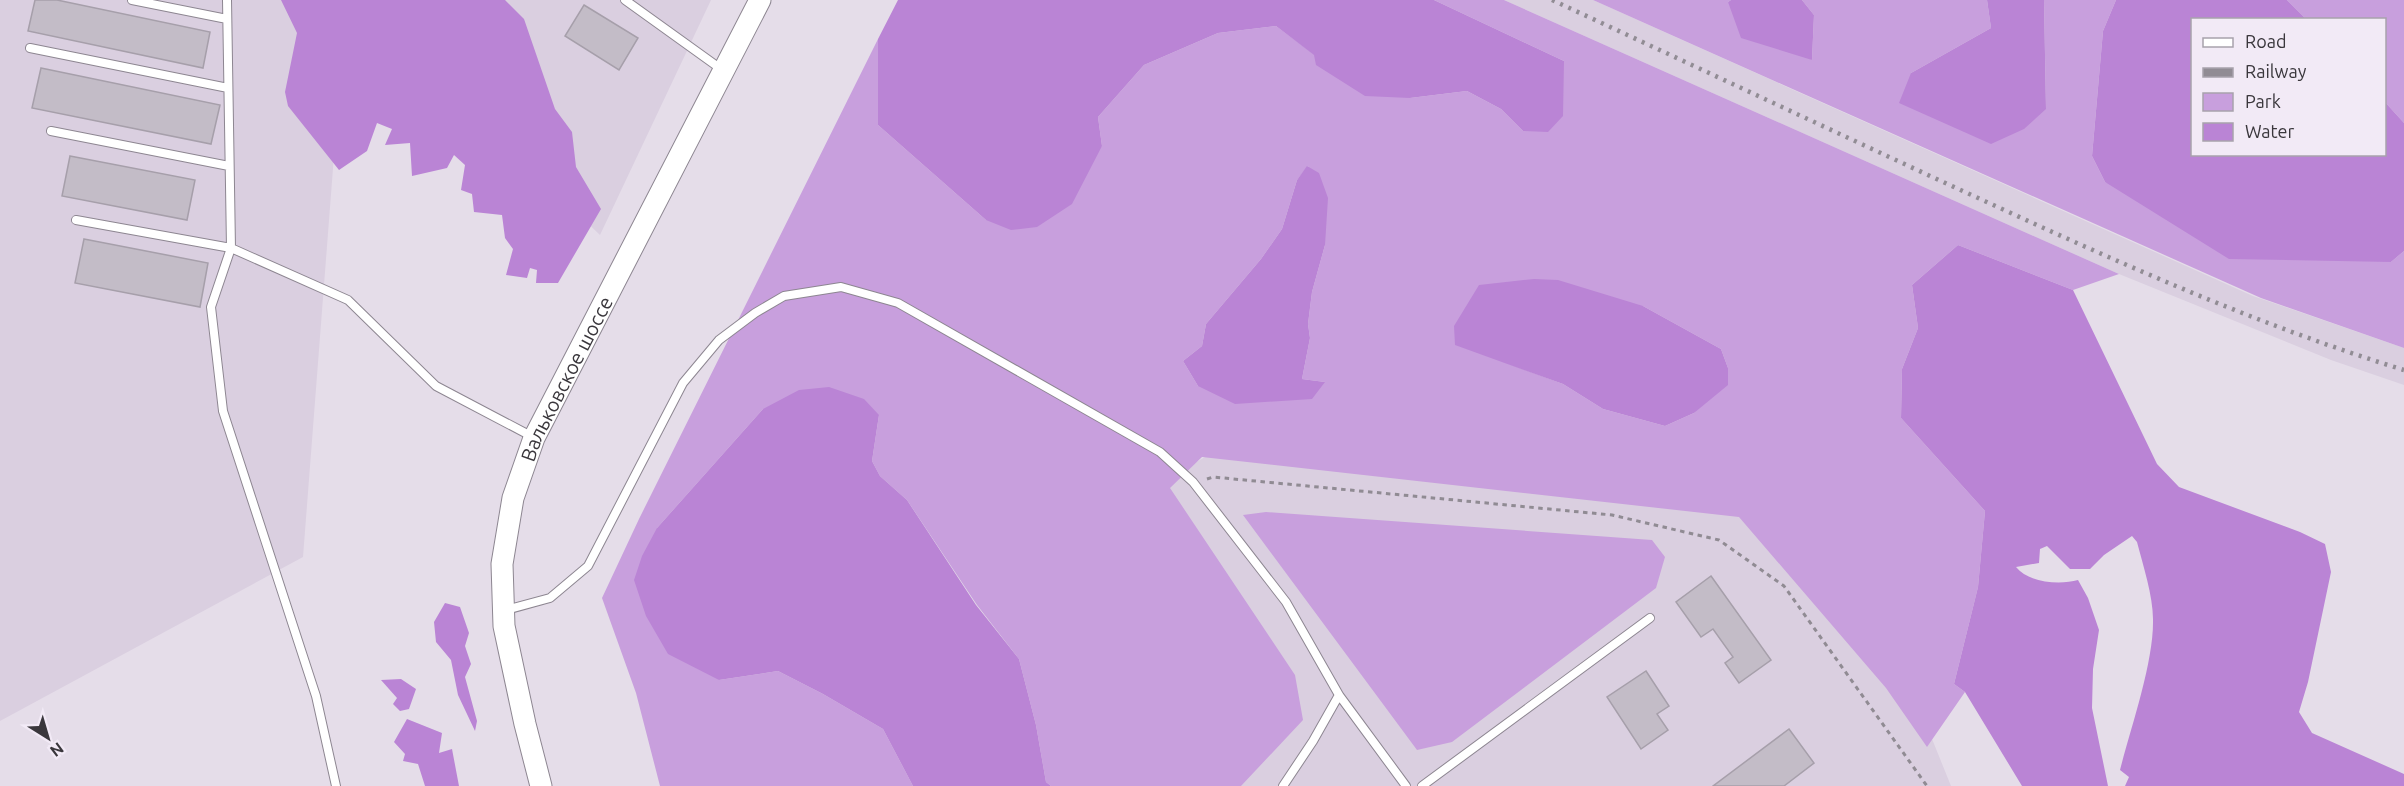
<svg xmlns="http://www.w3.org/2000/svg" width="2404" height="786" font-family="Ubuntu,sans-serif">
<rect width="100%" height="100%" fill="#e5dde9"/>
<path fill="#dacfe0" d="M0,0H346L303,557L0,721Z
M355,0H711L600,235Z
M1504,0H1593L2253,296L2404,348V385L2331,360L2119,274Z
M1240,437L1726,498L1926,724L1951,786H1130L1142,493Z"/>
<path fill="#c89fdd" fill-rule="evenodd" d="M1434,0H1504L2119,274L2073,290L1958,245L1912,285L1918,328L1902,369L1901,418L1985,511L1978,587L1954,684L1965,692L1927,747L1886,688L1739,517L1202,457L1170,488L1295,675L1303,720L1241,786H1051L1046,782L1036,725L1019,659L977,605L907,500L880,476L872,461L879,415L763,409L657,528L719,680L778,671L823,694L883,729L913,786H660L636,693L602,598L639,519L878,39V125L986,220L1102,146L1098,117L1144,65L1218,33L1276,26L1315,55L1410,98L1467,91L1501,109L1523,131L1564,61ZM1308,166L1325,245L1312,292L1308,324L1310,338L1302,379L1325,382L1198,386L1183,361L1202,346L1206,324L1261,259L1282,229L1297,180ZM1643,306L1721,349L1728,368L1694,413L1665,426L1603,409L1563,384L1496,359Z
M1593,0H1731L1728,2L1812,60L1814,15L1802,0H1987L1991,28L1911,73L2046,109L2044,0H2116L2103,31L2092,156L2105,182L2391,262L2404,251V348L2261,298Z
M2287,0H2404V123L2385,102L2384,20L2306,19Z
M1266,512L1652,540L1665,557L1656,588L1452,742L1417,750L1243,515Z"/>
<path fill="#ba84d5" d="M281,0H505L524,19L555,109L572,132L576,167L601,209L558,283H536L537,270L530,268L527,278L506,275L513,249L505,238L502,215L474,212L472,194L461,190L465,165L454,155L447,168L412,176L410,143L385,145L392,129L377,123L367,151L339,170L288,106L285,92L297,33Z
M898,0H1434L1564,61L1563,116L1548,132L1523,131L1501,109L1467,91L1410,98L1365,96L1316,65L1314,55L1276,26L1218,33L1144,65L1098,117L1102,146L1072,204L1037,227L1011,230L986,220L878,125V39Z
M1731,0H1802L1814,15L1812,60L1741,38L1728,2Z
M1987,0H2044L2046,109L2024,129L1991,144L1899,103L1911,73L1991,28Z
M2116,0H2287L2306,19L2192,20V154H2384L2385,102L2404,123V251L2391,262L2229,259L2105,182L2092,156L2103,31Z
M1307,166L1319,173L1328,198L1325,245L1312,292L1308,324L1310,338L1302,379L1325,382L1312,399L1235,404L1198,386L1183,361L1202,346L1206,324L1261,259L1282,229L1297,180Z
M1958,245L2073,290L2157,464L2179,487L2300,532L2325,544L2331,572L2308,682L2299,712L2312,733L2404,774V786H2125L2129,777L2120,770C2131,727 2154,662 2153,619C2153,596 2143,565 2137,542L2132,536L2104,555L2090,569H2070L2047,546L2040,549L2039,563L2016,567C2029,583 2060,585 2078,580L2088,598L2099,630L2093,669L2092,708L2108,786H2022L1965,692L1954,684L1978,587L1985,511L1901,418L1902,369L1918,328L1912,285Z
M1534,279L1558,280L1643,306L1721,349L1728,368V385L1694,413L1665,426L1603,409L1563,384L1455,345L1454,326L1479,285Z
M829,387L864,399L879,415L872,461L880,476L907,500L976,605L1019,659L1036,725L1046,782L1051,786H913L883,729L823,694L778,671L719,680L668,654L646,616L634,580L642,556L657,528L763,409L799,390Z
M445,603L460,607L469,633L465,646L471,664L465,677L477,721L475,731L458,695L451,660L436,642L434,622Z
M401,679L416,689L409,709L400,711L393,704L397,698L381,680Z
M407,719L442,733L439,753L452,749L459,786H425L418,764L403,761L405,754L394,742Z"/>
<path fill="#c3bcc7" stroke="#a69faa" stroke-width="1.5" d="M35,0H57L210,32L203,68L28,31Z
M584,5L638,38L619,70L565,36Z
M41,68L220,105L211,144L32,108Z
M70,156L195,180L187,220L62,196Z
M84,239L208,263L200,307L75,283Z
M1711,576L1771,660L1739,683L1725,663L1733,657L1713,629L1701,637L1676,602Z
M1646,671L1669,706L1657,714L1668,730L1641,749L1607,697Z
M1789,729L1814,763L1784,786H1713Z"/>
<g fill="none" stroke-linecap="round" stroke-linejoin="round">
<g stroke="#8d8691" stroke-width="10">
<path id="lane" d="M132,0L227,19
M227,0L231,248L348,300L436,386L533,437
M625,0L721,69
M30,48L228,88
M51,131L229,166
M76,220L231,248L211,307L223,411L316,696L336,786
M506,610L550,598L588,566L683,383L719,340L755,313L784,296L841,287L898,303L1160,452L1193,482L1286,602L1339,695L1406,786
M1283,786L1313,741L1339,695
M1422,786L1650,618"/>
</g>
<g stroke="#8d8691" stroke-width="23">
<g id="secondary">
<path id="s1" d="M541,786L525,724L504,626L502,564L513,498L534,438L760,0"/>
</g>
</g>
<path stroke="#908b93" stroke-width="3" stroke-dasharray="4.5 4.5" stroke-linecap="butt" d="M1207,479L1213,477L1612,515L1719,540L1784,586L1927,786"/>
<use href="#lane" stroke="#fff" stroke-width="8"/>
<use href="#secondary" stroke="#fff" stroke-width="21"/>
<path stroke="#918c94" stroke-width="4.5" stroke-dasharray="3 6" stroke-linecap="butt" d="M1552,0C1686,62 1820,125 1954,187C2102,255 2248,322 2404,370"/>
</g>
<g text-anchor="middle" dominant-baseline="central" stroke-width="5" stroke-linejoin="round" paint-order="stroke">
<g font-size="20" fill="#3a373c" stroke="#f2eaf6">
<text stroke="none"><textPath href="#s1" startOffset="424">Вальковское шоссе</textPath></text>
</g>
</g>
<rect x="2191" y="18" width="195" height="138" fill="#f2eaf6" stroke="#a8a2ac" stroke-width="1.5"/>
<rect x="2203" y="38" width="30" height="9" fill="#ffffff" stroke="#a8a2ac" stroke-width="1.5"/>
<text x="2245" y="48" font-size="18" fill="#3a373c">Road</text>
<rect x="2203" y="68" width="30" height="9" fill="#918c94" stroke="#a8a2ac" stroke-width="1.5"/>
<text x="2245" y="78" font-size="18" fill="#3a373c">Railway</text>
<rect x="2203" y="93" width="30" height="18" fill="#c89fdd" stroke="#a8a2ac" stroke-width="1.5"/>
<text x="2245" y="108" font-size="18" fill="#3a373c">Park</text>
<rect x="2203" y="123" width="30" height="18" fill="#ba84d5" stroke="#a8a2ac" stroke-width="1.5"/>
<text x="2245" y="138" font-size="18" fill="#3a373c">Water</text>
<g transform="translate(48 738) rotate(143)" stroke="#f2eaf6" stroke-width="4.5" paint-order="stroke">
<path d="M0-4.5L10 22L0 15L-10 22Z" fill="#3a373c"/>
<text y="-9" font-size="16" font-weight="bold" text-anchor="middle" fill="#3a373c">N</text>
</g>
</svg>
